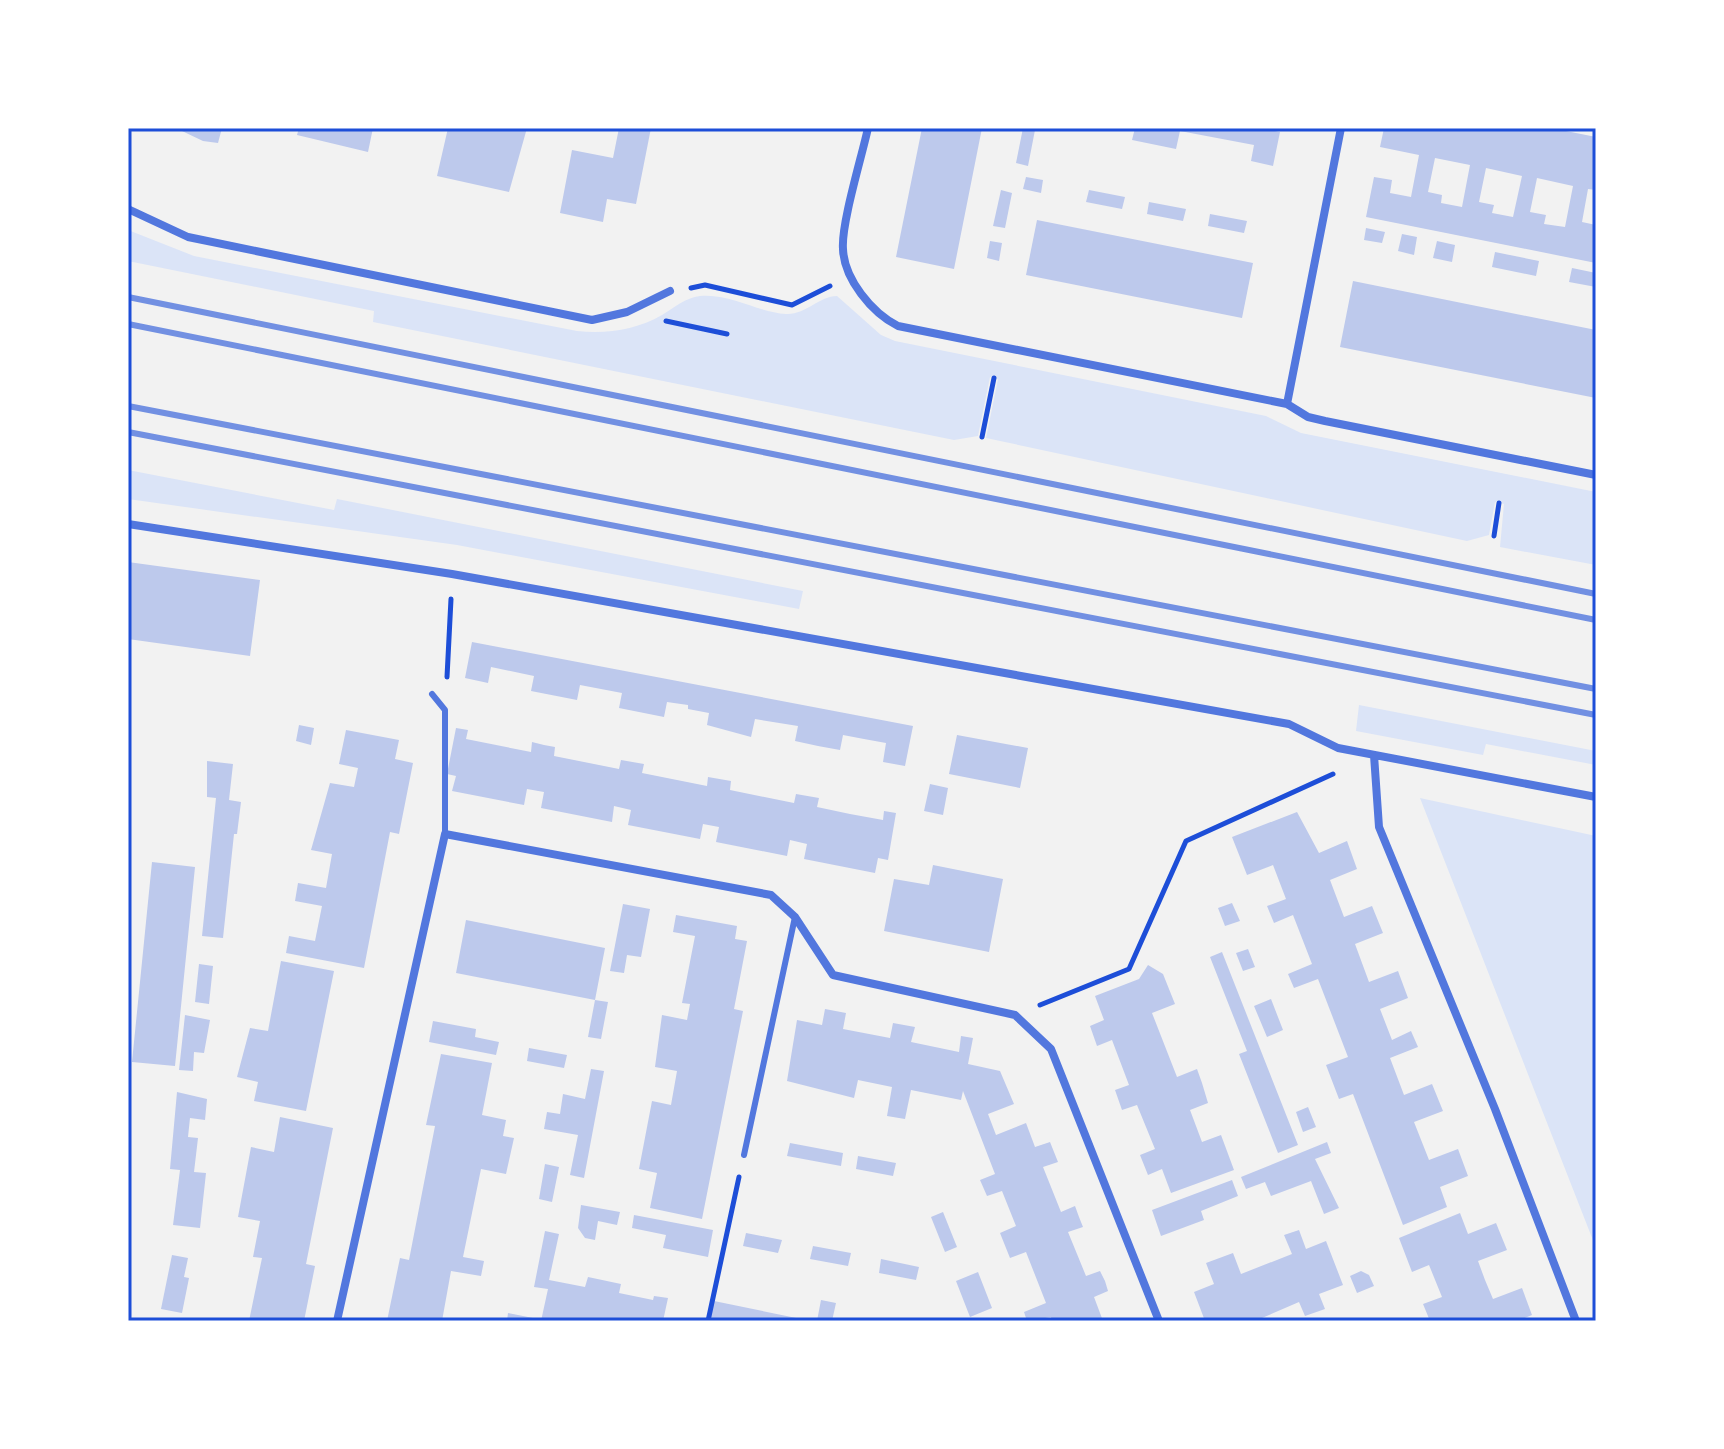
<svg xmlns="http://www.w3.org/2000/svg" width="1724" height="1449" font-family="'Sofia Sans Condensed',sans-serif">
<rect width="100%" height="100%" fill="#f2f2f2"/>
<path fill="#dbe4f7" d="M128,230L194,256L577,331C607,334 636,330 662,315C675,307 685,298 700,296C730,293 757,312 786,314C806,315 819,296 837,296L881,335L895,341L1266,416L1301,433L1596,492V565L1500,547L1504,504L1495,502L1489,535L1467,541L986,438L998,379L990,377L978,436L954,440L373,322L374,311L128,261Z
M128,470L334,510L337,499L803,591L799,609L457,545L128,499Z
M1359,705L1596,751V765L1486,744L1483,755L1356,731Z
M1420,798L1596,836V1248Z"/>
<path fill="#bdc9ec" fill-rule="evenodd" d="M183,128H222L218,143L203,141L182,131Z
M299,128H373L368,152L297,135Z
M448,128H527L509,192L437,176Z
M619,128H651L636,204L607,199L603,222L560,213L572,150L613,158Z
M922,128H982L954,269L896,257Z
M1023,128L1035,130L1028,166L1016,163Z
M1135,128H1259L1280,132L1273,166L1251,161L1254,145L1180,131L1176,149L1132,140Z
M1384,128H1551L1596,137V190L1588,189L1582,222L1596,225V263L1366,217L1374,177L1392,180L1390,193L1411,197L1419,155L1380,147ZM1435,158L1470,165L1462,207L1441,203L1442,195L1428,192ZM1486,168L1522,176L1513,217L1492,213L1494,205L1479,202ZM1537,178L1573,186L1565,227L1544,224L1546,215L1530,212Z
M1026,177L1043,180L1041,193L1023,189Z
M1001,190L1012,193L1005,228L993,226Z
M1089,190L1125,197L1122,209L1086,202Z
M1149,202L1186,209L1183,221L1147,214Z
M1210,214L1247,221L1244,233L1208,226Z
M1037,220L1253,263L1242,318L1026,275Z
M1366,228L1385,232L1382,243L1364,240Z
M1402,234L1417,237L1414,255L1398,251Z
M990,241L1002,243L999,261L987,258Z
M1437,241L1455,245L1452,262L1433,258Z
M1495,252L1539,261L1536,276L1492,267Z
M1572,268L1596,273V287L1569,282Z
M1353,281L1596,330V398L1340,347Z
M128,562L260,580L250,656L128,639Z
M472,642L913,726L905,766L883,762L886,743L864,739L843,735L840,750L818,746L795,741L798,726L755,719L751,737L707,725L709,713L688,709V705L667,702L664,717L619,708L622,693L580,685L577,700L531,691L534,676L491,667L488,683L465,678Z
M299,725L314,728L311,745L296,741Z
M456,728L468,730L466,739L531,752L532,742L544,745L555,747L554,756L619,769L621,760L644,764L642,773L707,786L708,777L731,781L730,790L794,803L796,794L819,798L817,807L850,814L883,820L884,811L896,813L888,860L878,858L875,873L804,859L807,844L790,840L787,856L716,842L719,827L703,824L700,839L628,825L631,810L614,806L612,822L541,808L544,792L527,789L524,805L452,791L456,776L447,774Z
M346,730L399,740L395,759L413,763L399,834L390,832L364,968L286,953L289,936L315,941L322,906L295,901L298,883L326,888L332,854L311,850L330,783L354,787L358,768L339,764Z
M957,735L1028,748L1020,788L949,774Z
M207,761L233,764L229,800L241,802L237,834H234L223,938L202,936L216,798L207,797Z
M930,784L948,788L943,815L924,811Z
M1297,812L1319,853L1347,841L1357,869L1330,880L1344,917L1372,906L1383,933L1355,944L1369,982L1398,971L1408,998L1380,1009L1392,1040L1411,1031L1418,1047L1390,1058L1404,1095L1432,1084L1443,1111L1414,1122L1429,1160L1458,1149L1468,1176L1440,1187L1447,1207L1403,1225L1353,1094L1339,1099L1326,1065L1348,1057L1318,979L1294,988L1288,974L1312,964L1293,915L1274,923L1267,906L1286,899L1273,865L1247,875L1232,837Z
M152,862L195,867L175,1066L132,1062Z
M933,865L1003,879L989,952L884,931L894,879L929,885Z
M1232,903L1240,921L1225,926L1218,908Z
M623,904L650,909L641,957L627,955L624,973L610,971Z
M676,915L737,926L735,939L747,941L734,1009L743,1011L702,1219L650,1208L657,1173L639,1169L652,1101L671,1105L677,1071L655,1067L662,1015L687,1020L690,1004L682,1003L695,936L673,932Z
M466,920L605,948L595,1000L456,973Z
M1248,949L1255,967L1243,971L1236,953Z
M1222,952L1298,1145L1278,1153L1239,1054L1247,1051L1210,957Z
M281,961L334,971L306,1111L254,1101L258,1082L237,1077L250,1028L268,1031Z
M199,964L213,966L209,1004L195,1002Z
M1148,965L1163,974L1175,1004L1152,1013L1177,1077L1197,1069L1202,1083L1208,1103L1190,1110L1202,1142L1221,1135L1234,1170L1171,1193L1162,1169L1148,1175L1140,1155L1155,1149L1137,1105L1122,1110L1115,1090L1129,1085L1112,1040L1097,1046L1090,1026L1104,1020L1095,996L1139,979Z
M1271,999L1283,1030L1267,1037L1254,1006Z
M595,1000L608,1002L601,1039L588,1037Z
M825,1009L846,1013L843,1029L890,1038L893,1023L915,1027L911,1042L959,1052L961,1036L973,1038L968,1064L1000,1071L1014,1104L988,1114L996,1135L1026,1123L1035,1147L1050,1142L1058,1162L1043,1167L1061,1212L1075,1206L1079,1217L1083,1227L1068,1232L1086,1276L1100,1271L1105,1281L1108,1291L1094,1297L1103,1321H1052L1051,1317L1027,1321L1024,1312L1046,1303L1026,1252L1010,1258L1000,1233L1016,1226L1002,1191L987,1196L980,1180L995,1174L963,1091L961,1100L911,1090L905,1119L887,1116L892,1087L858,1080L854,1098L787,1081L797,1020L822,1025Z
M185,1015L210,1020L204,1053L194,1052L193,1071L179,1070Z
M433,1021L476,1029L475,1037L499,1042L496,1055L429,1042Z
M529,1048L567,1055L564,1068L527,1061Z
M441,1054L492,1063L482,1115L506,1120L503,1136L514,1138L506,1174L481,1169L463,1257L484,1261L481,1276L451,1271L442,1321H387L400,1258L409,1260L435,1126L426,1125Z
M591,1069L604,1071L584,1178L570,1175L578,1135L544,1129L547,1112L560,1114L563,1094L585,1099Z
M177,1092L207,1099L205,1120L190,1118L188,1137L198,1138L194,1172L206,1173L200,1228L173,1225L180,1170L170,1169Z
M1308,1107L1316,1127L1303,1132L1296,1112Z
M280,1117L333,1128L306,1264L315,1266L304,1321H249L262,1258L253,1257L260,1221L238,1217L251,1147L274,1152Z
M1327,1142L1331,1153L1315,1159L1339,1208L1324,1214L1311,1181L1271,1196L1265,1182L1246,1189L1241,1177Z
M790,1143L843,1153L841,1166L787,1156Z
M858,1156L896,1163L893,1176L856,1169Z
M545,1164L559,1167L552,1202L539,1199Z
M1232,1180L1238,1196L1201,1211L1204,1220L1161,1236L1152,1210Z
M581,1205L620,1212L617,1225L598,1221L595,1240L585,1238L578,1228Z
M943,1212L957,1247L945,1252L931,1217Z
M1460,1213L1468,1234L1496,1223L1507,1250L1478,1261L1485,1280L1493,1299L1522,1288L1532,1315L1517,1321H1430L1423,1304L1442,1297L1429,1265L1412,1272L1399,1238Z
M634,1215L713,1230L708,1257L663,1248L666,1235L632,1228Z
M1299,1230L1306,1249L1326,1241L1343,1285L1319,1294L1325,1309L1305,1316L1299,1302L1255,1321H1205L1194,1292L1214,1284L1206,1263L1233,1253L1241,1274L1292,1254L1284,1235Z
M545,1231L559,1234L549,1280L585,1287L588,1277L621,1284L619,1293L653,1300L654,1296L668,1298L663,1321H541L548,1289L534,1287Z
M746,1233L782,1240L778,1253L743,1246Z
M813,1246L851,1253L848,1266L810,1259Z
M172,1255L188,1258L184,1277L189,1278L182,1313L161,1309Z
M881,1259L919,1267L916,1280L879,1273Z
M1361,1271L1369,1275L1374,1286L1357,1293L1350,1276Z
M978,1272L992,1308L970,1317L956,1281Z
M821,1300L836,1303L832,1321H817Z
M714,1301L806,1320V1321H710Z
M508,1313L533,1318L532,1321H507Z"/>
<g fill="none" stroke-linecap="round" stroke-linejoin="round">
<path stroke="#1d4ed8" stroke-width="5" d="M691,288L705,285L792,305L830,286
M666,321L727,334
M982,437L994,378
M1494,536L1499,503
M447,677L451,599
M1040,1005L1129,969L1186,841L1333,774
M708,1321L739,1177"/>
<path stroke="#5277de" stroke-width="6" d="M432,694L445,710V834
M744,1155L795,917"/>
<path stroke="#5277de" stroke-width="8" d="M868,128C862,156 841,224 843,249C844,279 872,313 898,326L1287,404L1308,417L1325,421L1596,475
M128,209L188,237L592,320L627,312L670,291
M1287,404L1341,128
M128,524L452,574L1289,724L1338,748L1596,797
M1374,755L1379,827L1495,1109L1576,1321
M337,1321L445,834L771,895L795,917L833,975L1015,1015L1051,1049L1159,1321"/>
<path stroke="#7290e2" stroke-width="6" d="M128,297L1596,594
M128,324L1596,620
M128,406L1596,689
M128,432L1596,715"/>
</g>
<rect width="1724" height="1449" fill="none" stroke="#ffffff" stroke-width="260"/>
<rect x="130" y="130" width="1464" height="1189" fill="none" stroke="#1d4ed8" stroke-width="3"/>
</svg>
